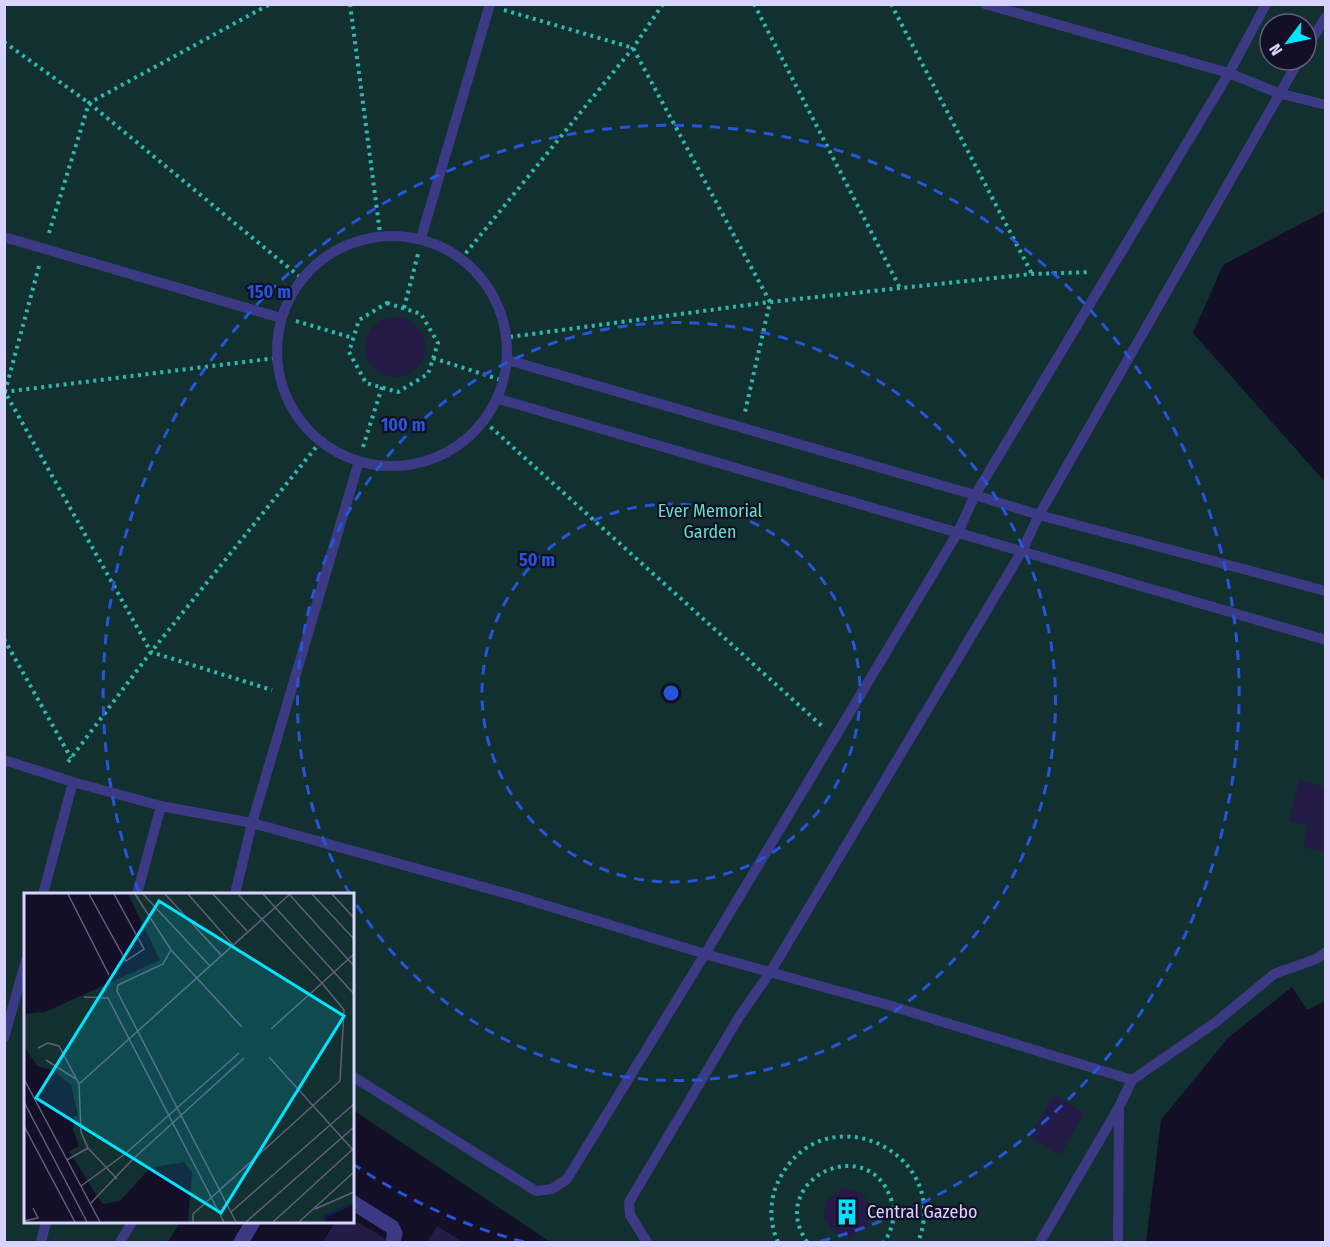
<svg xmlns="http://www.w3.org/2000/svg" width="1330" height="1247" font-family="'Fira Sans Condensed',sans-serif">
<rect width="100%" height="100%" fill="#130f26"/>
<path fill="#12302f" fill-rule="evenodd" d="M5,5H1325V211L1223,265L1193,333L1325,482V1001L1307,1010L1292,987L1228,1038L1161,1120L1146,1242H550L353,1110L352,894H26V1222H180L168,1242H5ZM1270,24H1306V60H1270Z"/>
<path fill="#241b47" d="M365 347a30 30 0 1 1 60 0a30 30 0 1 1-60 0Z
M1299,780L1326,787V853L1303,847L1308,825L1289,821Z
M1054,1095L1084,1113L1060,1155L1029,1137Z
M843,1188L862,1193L872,1209L867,1226L851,1237L833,1232L823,1216L828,1198Z
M352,1219L386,1239L384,1242H323L335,1222H352Z
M437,1226L463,1242H427Z"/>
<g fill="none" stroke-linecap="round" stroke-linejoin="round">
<path stroke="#2fb8b0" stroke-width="4" stroke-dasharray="3 4.5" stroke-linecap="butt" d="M350,4L380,233
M754,4L900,288
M891,4L1032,274
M504,10L633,48L770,302L745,412
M4,42L89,103L300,277
M49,233L89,103L270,4
M461,259L633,48L663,4
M39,266L5,392L151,652L272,690
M387,303L421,314L438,343L428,374L398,392L366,383L349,352L359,320Z
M404,308L418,254
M296,321L353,338
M510,337L770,302L1032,274L1091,272
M433,358L501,380
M4,392L276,358
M485,422L822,726
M363,447L382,387
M4,639L71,758
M68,762L151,652L321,441
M778,1242C769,1223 769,1199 779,1180C823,1091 954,1152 918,1242
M807,1242C765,1181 867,1130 891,1199C896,1214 893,1229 884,1242"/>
<path stroke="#3d3a85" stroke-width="10" d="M985,4L1229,73L1278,93L1326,105
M1306,49L1326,17
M277 351a115 115 0 1 1 230 0a115 115 0 1 1-230 0Z
M4,237L281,318
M421,238L490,4
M508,360L975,495L1039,515L1326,591
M499,399L1326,640
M4,760L73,782L161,806L252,823L519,897L705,954L888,1005L1132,1080
M43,894L73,782
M137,894L161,806
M235,894L252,823L359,461
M4,1038L26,960
M352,1076L536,1191L552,1189L567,1179L705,954L958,532L975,495L1229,73L1266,4
M41,1242L46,1222
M120,1242L132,1222
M647,1242L630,1215L629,1202L739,1017L771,971L1022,551L1039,515L1299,60
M1040,1242L1119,1107L1132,1080L1216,1022L1274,974L1316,959L1326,952
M1118,1242L1119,1108"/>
<path stroke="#3d3a85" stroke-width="15" d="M352,1202L392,1227L395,1233L393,1242
M241,1242L253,1222"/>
</g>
<g fill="none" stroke="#2655da" stroke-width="3" stroke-dasharray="10 8">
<circle cx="671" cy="693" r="189"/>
<path d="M350 894A379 379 0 1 1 353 899"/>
<path d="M524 1242A568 568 0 0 1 353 1164M139 892A568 568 0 1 1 818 1242"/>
</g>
<defs>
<g id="building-bare" transform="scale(2.07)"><path d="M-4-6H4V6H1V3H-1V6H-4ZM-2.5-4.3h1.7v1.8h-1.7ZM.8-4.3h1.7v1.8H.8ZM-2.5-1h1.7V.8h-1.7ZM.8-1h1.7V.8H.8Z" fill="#00e5ff" stroke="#130f26" stroke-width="2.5" paint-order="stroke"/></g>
</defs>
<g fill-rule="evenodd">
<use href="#building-bare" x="847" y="1212"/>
</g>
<g text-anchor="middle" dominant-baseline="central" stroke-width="4.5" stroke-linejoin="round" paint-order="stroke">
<g font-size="18" fill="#5fe0c0" stroke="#130f26">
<text x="710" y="511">Ever Memorial<tspan x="710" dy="21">Garden</tspan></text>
</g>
<g font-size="18" fill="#d9d4ff" stroke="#130f26" text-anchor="start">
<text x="867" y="1212">Central Gazebo</text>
</g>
</g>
<g transform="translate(24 893)">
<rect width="330" height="330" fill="#130f26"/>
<path d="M104,1H330V310L300,324V329H164L168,280L160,269L126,275L96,308L78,311L45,258L55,253L49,236L50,223H54L47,192L30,178L13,173L0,153V121L21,119L136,67Z" fill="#12302f"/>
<path fill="none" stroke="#0c2248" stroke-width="3" d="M300,329V324L330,310"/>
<path fill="none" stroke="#625e7d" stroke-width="1.5" d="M44,1L85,82M65,1L102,68L120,56L90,1M111,1L147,57L218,134M119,1L186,73M141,1L197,62M164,1L209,52M189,1L223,38M214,1L298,90L330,61M239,1L330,101M265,1L330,73M288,1L330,46M308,1L330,25M147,57L139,71L94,92L93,98L212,329M60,104L84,105L200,329M14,155L24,150L35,153L55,191L57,239L64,255L93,286M245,164L330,258M22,167L52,186M0,186L76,329M55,191L266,1M0,209L63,329M0,233L51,329M43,267L64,255M57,293L101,261L215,160M66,311L108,267L220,165M291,316L330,299M207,319L330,211M0,328L14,325L9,315M169,329V321L188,304L316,188L320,117L298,90L247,136M222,329L330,234M249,329L329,256M275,329L330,279"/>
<path fill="#00e5ff" fill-opacity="0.15" stroke="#00e5ff" stroke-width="3" d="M135,8L320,123L197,320L12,205Z"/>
<rect width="330" height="330" fill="none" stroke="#d9d4ff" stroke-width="3"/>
</g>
<circle cx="671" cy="693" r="9" fill="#2655da" stroke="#130f26" stroke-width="3"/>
<g font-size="18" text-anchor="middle" font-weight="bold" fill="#2655da" stroke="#130f26" stroke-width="4.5" stroke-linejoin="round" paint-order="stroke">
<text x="269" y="298">150 m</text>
<text x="403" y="431">100 m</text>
<text x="537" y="566">50 m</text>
</g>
<rect width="1330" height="1247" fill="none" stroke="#d9d4ff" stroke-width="12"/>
<g transform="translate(1288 42) rotate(238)"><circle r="28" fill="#130f26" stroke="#625e7d" stroke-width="1.5"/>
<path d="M0-4.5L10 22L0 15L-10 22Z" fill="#00e5ff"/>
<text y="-9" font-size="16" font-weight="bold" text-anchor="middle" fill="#d9d4ff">N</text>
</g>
</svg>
